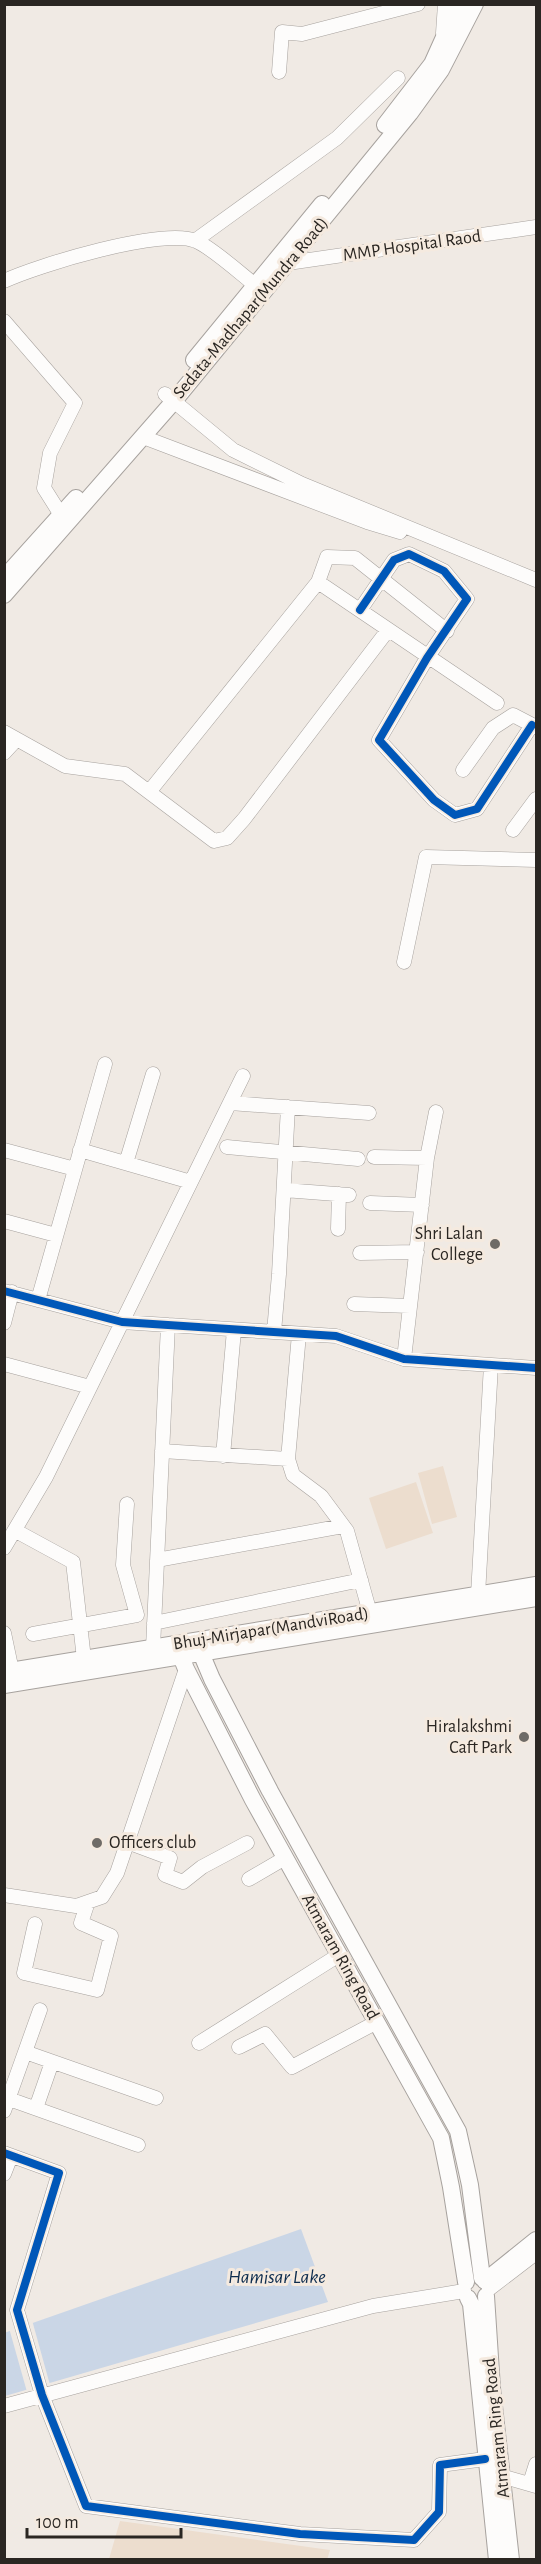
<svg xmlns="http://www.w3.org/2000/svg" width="541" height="2564" font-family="'Alegreya Sans',sans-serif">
<rect width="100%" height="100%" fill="#f0eae4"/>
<path fill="#ecddce" d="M443,1466L457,1517L432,1524L418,1473Z
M416,1482L433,1533L386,1549L369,1498Z
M120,2521L330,2550L327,2560L109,2559Z"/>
<path fill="#cad6e6" d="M301,2229L328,2302L5,2396L4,2333Z"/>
<path fill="#f0eae4" d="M32,2320L50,2385L27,2392L9,2328Z"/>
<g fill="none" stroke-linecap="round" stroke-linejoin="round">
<g stroke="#a7a29e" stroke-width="15">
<path id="minor" d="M443,33L445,4
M279,72L282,32L302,34L418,4
M196,240L337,138L398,78
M281,264L536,227
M4,281C38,265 164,227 196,241C211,247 241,274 255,285
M4,321L75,403L50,453L44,488L61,515
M165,394L233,450L302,484L536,580
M143,437L367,522L400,532
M360,610L394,560L409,554L444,571L467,599L427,658L379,740L434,800L455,815L477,809L532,725
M447,631L355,558L327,557L318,582L497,703
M4,732L65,766L125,774L214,841L227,838L244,819L388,630
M4,753L16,740
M463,770L493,728L513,715L536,727
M149,792L318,582
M513,830L536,799
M404,962L426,857L536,860
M230,1103L369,1113
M227,1147L358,1159
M4,1150L75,1169
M80,1150L191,1182
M374,1157L427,1158
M126,1163L153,1074
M284,1190L349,1195
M370,1203L422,1205
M4,1221L56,1235
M338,1229L339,1194
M360,1253L417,1252
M4,1291L122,1322L336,1336L404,1359L536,1368
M38,1300L105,1064
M354,1304L410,1306
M4,1323L12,1292
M274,1332L279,1274L288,1107
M299,1334L288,1459L293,1475L321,1496L347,1531L370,1613
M404,1359L427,1158L436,1112
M4,1364L90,1387
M162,1451L288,1459
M223,1456L234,1330
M16,1531L73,1562L84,1659
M4,1548L46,1477L243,1076
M157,1560L343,1526
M478,1595L491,1365
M154,1623L361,1580
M4,1633L12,1671
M33,1634L137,1615L123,1565L127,1504
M153,1648L168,1325
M127,1842L170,1858L165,1875L183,1882L202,1867L247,1843
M249,1879L285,1858
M4,1895L76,1906L102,1897L117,1873L186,1669
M35,1924L24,1973L97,1990L111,1936L81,1923L88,1902
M199,2043L339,1955
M239,2047L265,2034L292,2067L377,2022
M25,2052L156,2098
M9,2099L138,2145
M36,2108L52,2062
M4,2111L40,2010
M4,2153L59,2173L17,2310L42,2395L86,2506L300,2534L414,2540L439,2512L440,2465L485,2459
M4,2174L11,2156
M489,2289L536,2253
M4,2406L373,2306L464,2291
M501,2476L536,2486
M530,2483L536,2464"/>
</g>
<g stroke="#a7a29e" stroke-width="18">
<path id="major" d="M385,125L432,64L459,4
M194,360L322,204
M4,578L76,498
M4,595L174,401L410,113L441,70L475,4
M196,1641L212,1679L270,1791L458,2131L470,2185L482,2278
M176,1644L186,1669L253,1800L441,2138L451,2187L466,2282
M4,1672L536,1585
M4,1685L536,1598
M485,2281L536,2240
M486,2296L492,2388L511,2560
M468,2298L471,2304L497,2560"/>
</g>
<use href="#minor" stroke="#fdfcfb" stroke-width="14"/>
<use href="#major" stroke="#fdfcfb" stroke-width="16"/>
<g stroke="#f5eadf" stroke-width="11">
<path id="cycleway" d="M360,610L394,560L409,554L444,571L467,599L427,658L379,740L434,800L455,815L477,809L532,725
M4,1291L122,1322L336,1336L404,1359L536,1368
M4,2153L59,2173L17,2310L42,2395L86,2506L300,2534L414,2540L439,2512L440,2465L485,2459"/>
</g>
<use href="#cycleway" stroke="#0057b8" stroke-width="8"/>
</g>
<g fill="#6f6b66" stroke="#f5eadf" stroke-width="2">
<circle cx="495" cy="1244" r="6"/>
<circle cx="524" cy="1737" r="6"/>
<circle cx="97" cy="1843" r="6"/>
</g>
<g text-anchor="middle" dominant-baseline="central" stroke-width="6" stroke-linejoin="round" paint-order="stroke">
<g font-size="18" fill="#2a2622" stroke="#f5eadf">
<text transform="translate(412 246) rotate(-8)">MMP Hospital Raod</text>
<text transform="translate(251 308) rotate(-50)">Sedata-Madhapar(Mundra Road)</text>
<text transform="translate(271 1629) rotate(-9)">Bhuj-Mirjapar(MandviRoad)</text>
<text transform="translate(340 1957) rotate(61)">Atmaram Ring Road</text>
<text transform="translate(497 2428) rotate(-96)">Atmaram Ring Road</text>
</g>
<g font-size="18" fill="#2a2622" stroke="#f5eadf" text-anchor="end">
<text x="483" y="1234">Shri Lalan<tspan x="483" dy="21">College</tspan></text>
<text x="512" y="1727">Hiralakshmi<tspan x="512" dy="21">Caft Park</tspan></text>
<text x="109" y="1843" text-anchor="start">Officers club</text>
</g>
<g font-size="20" font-style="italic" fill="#0d2c4e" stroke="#f5eadf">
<text x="277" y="2277">Hamisar Lake</text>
</g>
</g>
<rect width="541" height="2564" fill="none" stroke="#2a2622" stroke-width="12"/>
<path d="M27 2528v9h154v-9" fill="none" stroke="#2a2622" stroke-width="3"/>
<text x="36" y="2528" font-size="18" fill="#2a2622" stroke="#f5eadf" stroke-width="4.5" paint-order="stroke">100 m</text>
</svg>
